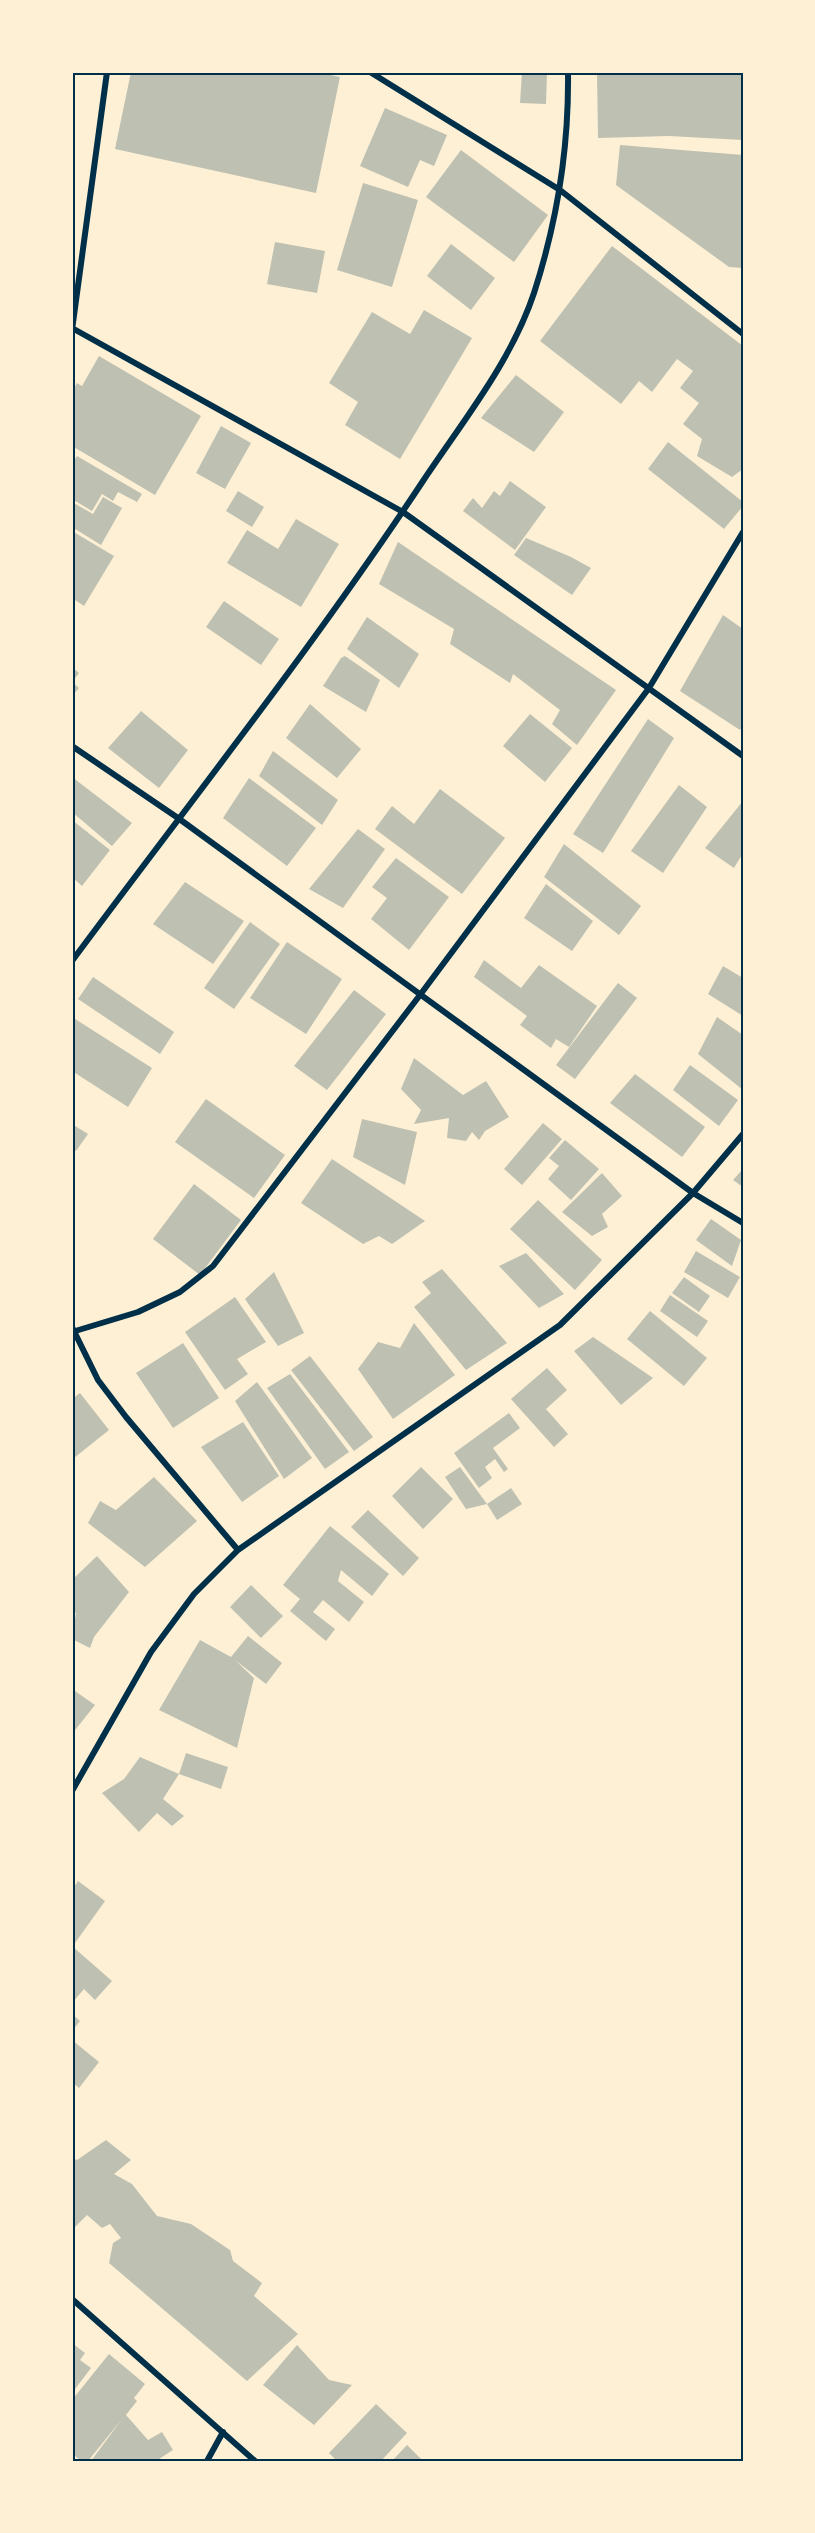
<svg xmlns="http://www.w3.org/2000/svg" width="815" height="2533" font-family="Rubik,sans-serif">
<rect width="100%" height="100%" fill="#fdf0d5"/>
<path fill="#bec0b2" d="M131,72H317L340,77L316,193L115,149Z
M522,72H547L546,104L520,103Z
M597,72H743V140L669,136L598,138Z
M385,108L447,135L434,166L420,160L408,187L360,166Z
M620,145L743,155V268L729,267L616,185Z
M461,150L548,215L514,262L426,197Z
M363,183L418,200L392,287L337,270Z
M275,242L325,251L317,293L267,284Z
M451,244L495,278L471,310L427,276Z
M612,246L743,346V469L732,477L697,456L702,439L683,424L699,403L680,388L693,371L677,359L652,392L639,381L621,404L540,341Z
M424,310L472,338L400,459L345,425L358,402L329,383L372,312L410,334Z
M99,356L201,416L155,495L72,446V392L77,383L82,386Z
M516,375L564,412L534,452L481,418Z
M221,426L251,443L225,489L196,473Z
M668,442L743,502V506L724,529L648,469Z
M77,456L142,494L137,502L118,492L113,501L102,494L92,511L72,499V464Z
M510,481L546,507L515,550L463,511L473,498L482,508L494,491L500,496Z
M238,491L264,507L252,527L226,511Z
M103,497L122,508L101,545L72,527V502L93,514Z
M296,519L339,544L301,607L227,563L247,530L278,549Z
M72,531L114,556L84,606L72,598Z
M526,538L571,557L591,568L572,595L514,555Z
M398,542L616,690L577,745L552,724L560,710L513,674L510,683L450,644L454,629L379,584Z
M224,601L279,639L261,665L206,627Z
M723,615L743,629V726L740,730L680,691Z
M367,617L419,654L399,688L347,649Z
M345,656L380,680L366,712L323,686L341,658Z
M72,667L79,673L72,682L79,688L72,696Z
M310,704L361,749L337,778L286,738Z
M141,711L188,750L159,788L108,748Z
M530,714L572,748L545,782L503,746Z
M648,719L674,738L603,853L573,834Z
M273,751L338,800L322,825L259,776Z
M72,777L132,823L112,846L72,812Z
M249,778L316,828L287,866L223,818Z
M679,785L707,807L663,873L631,851Z
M440,789L505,838L462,894L375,829L392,806L414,824Z
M743,801V853L734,868L705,848Z
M72,820L110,850L82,886L72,877Z
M358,829L385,849L343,908L309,889Z
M564,844L641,906L619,935L544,877Z
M396,858L449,897L409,950L371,919L387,898L372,887Z
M185,882L244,921L213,964L153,924Z
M546,884L593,921L572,951L524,918Z
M250,922L280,944L234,1009L204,988Z
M287,942L342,979L306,1034L250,998Z
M484,960L521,988L539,965L597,1006L569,1047L556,1039L551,1048L520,1025L527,1016L474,977Z
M723,966L743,978V1016L708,994Z
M93,977L174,1032L160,1054L78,999Z
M618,983L637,998L575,1079L556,1065Z
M354,990L386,1014L327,1090L294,1066Z
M72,1017L152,1068L128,1107L72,1071Z
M717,1017L743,1035V1090L698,1054Z
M414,1058L463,1095L486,1081L509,1117L485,1131L479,1140L472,1132L466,1141L447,1138L449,1118L414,1124L421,1110L401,1089Z
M690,1065L738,1100L719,1126L673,1090Z
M635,1074L705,1127L682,1157L610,1103Z
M206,1099L285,1155L254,1198L175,1142Z
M362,1119L417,1132L405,1185L353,1157Z
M543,1123L562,1139L522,1185L504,1169Z
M72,1124L88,1134L76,1151L72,1148Z
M565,1140L599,1169L571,1200L548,1179L559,1166L549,1158Z
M332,1159L425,1221L392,1244L379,1236L363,1244L301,1203Z
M743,1169V1187L733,1180Z
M602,1173L622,1196L602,1214L608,1227L592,1236L562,1212Z
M194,1184L241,1220L200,1275L153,1239Z
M538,1200L602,1260L575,1290L510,1229Z
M711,1219L741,1240L732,1266L696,1240Z
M696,1251L740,1277L728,1298L684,1272Z
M526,1253L564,1294L539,1308L499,1266Z
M442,1269L507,1343L466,1370L414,1307L431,1293L422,1282Z
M274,1272L304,1333L278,1346L245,1299Z
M684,1277L710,1296L699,1312L672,1293Z
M670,1295L708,1321L697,1337L660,1311Z
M235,1297L266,1342L237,1359L248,1374L225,1390L185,1332Z
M650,1311L707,1358L684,1386L627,1339Z
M414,1323L455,1375L393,1419L358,1369L378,1342L400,1348Z
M593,1337L653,1378L621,1405L574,1351Z
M183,1343L219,1398L173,1428L136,1373Z
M310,1356L373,1437L354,1451L291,1370Z
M547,1368L567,1390L546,1409L568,1434L554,1447L511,1399Z
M290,1374L349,1452L325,1469L267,1388Z
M257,1382L312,1458L284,1479L235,1401Z
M80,1393L109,1430L74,1458L72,1455V1399Z
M509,1413L520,1428L493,1448L508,1469L504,1472L495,1459L485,1467L492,1478L479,1488L454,1453Z
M243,1422L279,1476L242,1502L201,1447Z
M421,1467L453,1499L423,1529L392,1496Z
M460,1467L487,1504L466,1509L445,1477Z
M154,1477L197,1521L145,1567L88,1523L100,1501L116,1510Z
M511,1488L522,1504L497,1520L487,1504Z
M368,1510L419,1558L403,1576L351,1527Z
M330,1526L389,1574L372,1596L341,1570L338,1581L364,1602L349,1622L323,1600L313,1612L335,1629L326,1641L290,1611L300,1599L283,1585Z
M97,1556L129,1592L94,1637L90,1648L72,1639L76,1613L72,1610V1580Z
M251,1585L283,1616L261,1638L230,1607Z
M248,1636L282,1663L266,1684L235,1660L254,1678L237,1748L159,1710L200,1640L231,1657Z
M72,1689L95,1705L72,1734Z
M186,1753L228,1767L221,1789L179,1774Z
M140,1757L179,1774L163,1799L184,1816L172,1826L157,1813L139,1832L102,1793L124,1779Z
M78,1881L105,1901L75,1943L72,1941V1890Z
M72,1946L112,1981L95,2000L84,1989L72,2003Z
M72,2014L80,2021L72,2031Z
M72,2040L99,2062L79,2088L72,2082Z
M106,2140L131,2160L114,2174L132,2184L157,2216L191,2224L230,2250L233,2261L262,2283L254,2296L298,2334L247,2381L109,2263L113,2243L121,2238L110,2224L102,2228L87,2215L72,2230V2158L77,2160Z
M72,2343L85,2353L80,2360L91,2368L72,2393Z
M297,2345L329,2380L352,2385L314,2425L263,2385Z
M109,2354L145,2384L134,2398L137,2401L126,2415L148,2440L162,2432L173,2450L156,2461H91L122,2419L88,2461H81L72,2453V2400Z
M376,2404L407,2433L381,2461H337L329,2453Z
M407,2445L423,2461H392Z"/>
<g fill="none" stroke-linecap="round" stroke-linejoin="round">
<path stroke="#003049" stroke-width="6" d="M370,72L560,190L743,334
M72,328L403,512L743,756
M72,330L107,72
M72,746L178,818L693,1193L743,1223
M72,961C190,802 314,646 423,481C463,421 511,362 534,293C557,222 569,146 568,72
M72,1327L98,1380L126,1417L238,1550
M72,1332L138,1312L180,1292L213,1266L420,995L649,688L743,532
M72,1791L151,1652L194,1594L238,1550L560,1325L693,1193L743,1134
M72,2299L255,2461
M207,2461L223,2432"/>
</g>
<rect width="815" height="2533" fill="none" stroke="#fdf0d5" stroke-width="147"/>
<rect x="74" y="74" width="668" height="2386" fill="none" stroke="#003049" stroke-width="2"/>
</svg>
